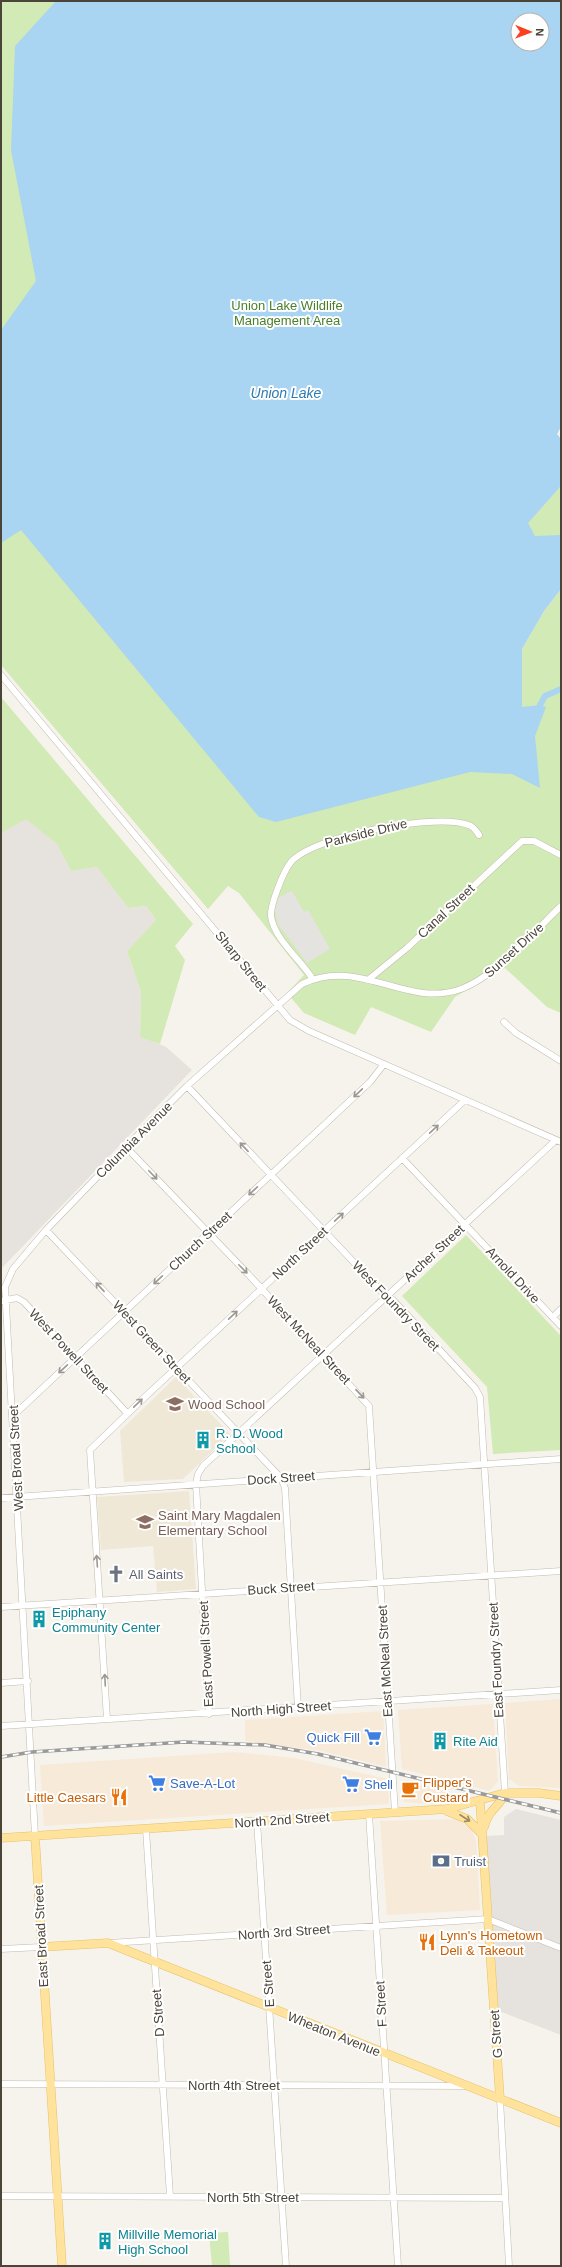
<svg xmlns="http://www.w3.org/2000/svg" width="562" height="2267" font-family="Helvetica,sans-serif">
<rect width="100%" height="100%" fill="#f6f3ec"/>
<path fill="#f7ead8" d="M561,1699V1788L519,1786L509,1779L505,1703Z
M493,1704L498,1781L490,1791L402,1769L398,1710Z
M383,1711L386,1767L322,1751L245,1741V1720Z
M234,1752L294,1758L388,1779L389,1804L44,1826L40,1765Z
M401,1781L466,1796L440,1805L404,1802Z
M458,1819L472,1830L476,1841L480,1910L387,1915L380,1821Z"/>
<path fill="#e6e2dd" d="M26,818L57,844L71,871L97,867L128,908L146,906L156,920L127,951L141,992L140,1036L166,1047L192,1070L1,1269V833Z
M516,1809L561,1820V2035L494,2009L483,1836L504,1835V1817Z"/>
<path fill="#efe8d6" d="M176,1377L230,1434L183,1479L124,1482L120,1431Z
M189,1491L196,1589L157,1592L153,1546L101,1550L97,1497Z"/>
<path fill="#d2eab5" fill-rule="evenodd" d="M1,1H561L525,521L532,530L527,523L561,486V582L521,646L522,706V649L544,611L561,589V1013L547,1007L505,968L455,997L431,1032L371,1007L355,1035L304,1013L287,993L304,975L239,893L228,886L208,909L1,665ZM518,20H542V44H518Z
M1,697L193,924L175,946L185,960L160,1044L140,1037L141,992L127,951L156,920L146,906L128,908L97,867L71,871L57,844L26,819L1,833Z
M466,1235L561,1336V1450L493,1454L487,1387L402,1296Z
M228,2232L230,2265L284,2266H212L209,2233Z"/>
<path fill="#e5e3e0" d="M292,891L304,912L308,910L330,949L307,963L278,924L275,910L279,897Z"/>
<path fill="#a9d4f2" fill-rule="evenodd" d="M56,1H561V427L557,434L561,439V486L528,523L535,536L561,535V589L544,611L522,649V707L540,705L546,707L535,736L540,788L512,774L470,772L276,822L259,817L21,530L1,543V330L36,281L11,150L15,46ZM518,20H542V44H518Z"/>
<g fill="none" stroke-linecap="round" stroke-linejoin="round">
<path stroke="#a9d4f2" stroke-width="6" d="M540,705L545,696L561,689"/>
<g stroke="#c2bbae" stroke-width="7">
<path id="minor" d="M1,675L290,1020L309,1031L561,1142
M312,978C300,959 274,939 271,916C270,905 284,870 291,862C313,836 440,811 471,826C474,828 477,832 479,835
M369,979L407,948L522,841H534L561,855
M504,1022L516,1033L561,1061
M187,1086L382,1292L393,1300L475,1388L480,1397L505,1793
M126,1147L248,1274L369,1406L395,1812
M402,1158L561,1326
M46,1230L281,1478L285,1488L298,1708
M1,1301L17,1298L24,1302L127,1413
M553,1317L561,1309
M14,1415L370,1082L384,1064
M1,1498L561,1459
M1,1607L561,1571
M1,1683L28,1681
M209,1714L196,1484L198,1474L203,1466L556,1140
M107,1719L90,1450L146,1396L465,1100
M1,1726L561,1690
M369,1814L398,2266
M257,1821L286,2266
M146,1829L170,2196
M35,1836L5,1287L13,1269L46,1230L126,1147L187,1086L302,984C360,956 406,1009 461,989C496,976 534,932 561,906
M109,1943L488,1919L561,1948
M1,1949L41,1947
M1,2084L465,2086
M500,2099L509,2266
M1,2196L505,2198"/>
</g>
<g stroke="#e6c16a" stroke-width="9">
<path id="major" d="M480,1801L500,2099
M447,1811L467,1819L482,1834
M484,1827C489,1808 500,1807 505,1793
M35,1836L62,2266
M1,1838L447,1809L505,1793H539L561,1796
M41,1947L108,1943L561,2123"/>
</g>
<use href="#minor" stroke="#fff" stroke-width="6"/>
<use href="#major" stroke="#ffe39c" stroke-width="8"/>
<g stroke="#9a9a9a" stroke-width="3.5">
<path id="rail" d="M1,1757L32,1752L184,1742L265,1745L318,1754L561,1813"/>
</g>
<use href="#rail" stroke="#fff" stroke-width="2" stroke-dasharray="6" stroke-linecap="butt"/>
</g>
<defs><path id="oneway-shaft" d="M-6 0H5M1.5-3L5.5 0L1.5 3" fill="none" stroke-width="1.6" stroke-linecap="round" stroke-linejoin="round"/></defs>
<g stroke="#9c9892">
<use href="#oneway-shaft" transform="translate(358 1093) rotate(137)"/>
<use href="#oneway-shaft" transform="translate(434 1129) rotate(-43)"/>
<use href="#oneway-shaft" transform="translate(244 1147) rotate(-133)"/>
<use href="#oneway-shaft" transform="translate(153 1175) rotate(46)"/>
<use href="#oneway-shaft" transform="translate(253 1191) rotate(137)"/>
<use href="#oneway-shaft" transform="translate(339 1217) rotate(-43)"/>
<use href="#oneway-shaft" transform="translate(243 1269) rotate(45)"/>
<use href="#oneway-shaft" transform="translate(158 1280) rotate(137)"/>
<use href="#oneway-shaft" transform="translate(100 1287) rotate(-133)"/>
<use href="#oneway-shaft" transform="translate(233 1315) rotate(-43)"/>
<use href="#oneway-shaft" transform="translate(63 1369) rotate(137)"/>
<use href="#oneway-shaft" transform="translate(360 1394) rotate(47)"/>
<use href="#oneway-shaft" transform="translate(138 1403) rotate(-44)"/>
<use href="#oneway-shaft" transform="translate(97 1561) rotate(-94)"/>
<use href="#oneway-shaft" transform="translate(105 1680) rotate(-93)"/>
</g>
<use stroke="#9c8c66" href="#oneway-shaft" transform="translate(465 1818) rotate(33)"/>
<defs>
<g id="school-bare" transform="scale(1.38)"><path d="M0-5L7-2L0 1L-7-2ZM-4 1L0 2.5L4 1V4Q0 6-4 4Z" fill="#8d6e63" stroke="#fff" stroke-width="2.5" paint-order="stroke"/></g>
<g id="building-bare" transform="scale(1.38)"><path d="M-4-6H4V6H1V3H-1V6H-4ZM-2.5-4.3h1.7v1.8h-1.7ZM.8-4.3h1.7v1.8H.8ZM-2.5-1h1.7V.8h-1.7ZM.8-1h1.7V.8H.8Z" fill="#0f9aa8" stroke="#fff" stroke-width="2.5" paint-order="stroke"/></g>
<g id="church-bare" transform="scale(1.38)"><path d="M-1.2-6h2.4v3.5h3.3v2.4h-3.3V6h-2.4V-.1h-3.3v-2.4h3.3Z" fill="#6b7280" stroke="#fff" stroke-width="2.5" paint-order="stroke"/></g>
<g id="supermarket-bare" transform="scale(1.38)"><path d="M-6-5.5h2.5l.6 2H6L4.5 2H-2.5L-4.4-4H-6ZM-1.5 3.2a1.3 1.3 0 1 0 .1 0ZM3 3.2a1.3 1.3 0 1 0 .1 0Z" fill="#3f7fe0" stroke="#fff" stroke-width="2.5" paint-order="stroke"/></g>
<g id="cafe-bare" transform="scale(1.38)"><path d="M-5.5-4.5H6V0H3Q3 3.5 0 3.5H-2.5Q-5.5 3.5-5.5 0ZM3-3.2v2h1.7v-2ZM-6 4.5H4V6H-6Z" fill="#e8710a" stroke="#fff" stroke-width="2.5" paint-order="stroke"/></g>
<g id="restaurant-bare" transform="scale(1.38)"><path d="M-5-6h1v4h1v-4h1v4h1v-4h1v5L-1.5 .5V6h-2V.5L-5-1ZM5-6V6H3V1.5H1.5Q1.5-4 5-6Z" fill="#e8710a" stroke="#fff" stroke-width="2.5" paint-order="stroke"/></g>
<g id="bank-bare" transform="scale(1.38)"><path d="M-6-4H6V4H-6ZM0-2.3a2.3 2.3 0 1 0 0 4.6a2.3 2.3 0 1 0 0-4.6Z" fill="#5c6f8a" stroke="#fff" stroke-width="2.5" paint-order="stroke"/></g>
</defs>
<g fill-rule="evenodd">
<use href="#school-bare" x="175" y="1404"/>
<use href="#building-bare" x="203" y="1440"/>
<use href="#school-bare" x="145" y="1522"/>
<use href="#church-bare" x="116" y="1574"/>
<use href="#building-bare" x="39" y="1619"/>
<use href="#supermarket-bare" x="373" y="1737"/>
<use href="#building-bare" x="440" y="1741"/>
<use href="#supermarket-bare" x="157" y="1783"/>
<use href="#supermarket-bare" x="351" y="1784"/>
<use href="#cafe-bare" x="410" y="1789"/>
<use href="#restaurant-bare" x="119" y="1797"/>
<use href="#bank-bare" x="441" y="1861"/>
<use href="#restaurant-bare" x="427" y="1942"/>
<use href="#building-bare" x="105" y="2241"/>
</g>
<g text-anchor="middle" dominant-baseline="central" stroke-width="4" stroke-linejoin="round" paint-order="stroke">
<g font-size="13" fill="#4a7f2a" stroke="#fff">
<text x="287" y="305">Union Lake Wildlife<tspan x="287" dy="15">Management Area</tspan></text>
</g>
<g font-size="13" fill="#4b4439" stroke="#fff">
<text transform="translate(366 833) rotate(-14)">Parkside Drive</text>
<text transform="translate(446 911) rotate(-43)">Canal Street</text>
<text transform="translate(514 950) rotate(-42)">Sunset Drive</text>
<text transform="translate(241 961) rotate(51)">Sharp Street</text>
<text transform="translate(134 1140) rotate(-45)">Columbia Avenue</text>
<text transform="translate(200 1241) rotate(-43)">Church Street</text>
<text transform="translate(300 1253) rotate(-43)">North Street</text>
<text transform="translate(434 1253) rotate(-43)">Archer Street</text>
<text transform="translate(513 1275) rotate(47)">Arnold Drive</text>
<text transform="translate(396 1306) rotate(46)">West Foundry Street</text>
<text transform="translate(309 1340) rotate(47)">West McNeal Street</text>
<text transform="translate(152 1342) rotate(47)">West Green Street</text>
<text transform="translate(69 1351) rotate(47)">West Powell Street</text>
<text transform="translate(16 1458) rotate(-93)">West Broad Street</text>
<text transform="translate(281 1478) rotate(-4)">Dock Street</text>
<text transform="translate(281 1588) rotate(-4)">Buck Street</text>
<text transform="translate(206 1654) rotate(-93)">East Powell Street</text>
<text transform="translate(496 1660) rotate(-93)">East Foundry Street</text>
<text transform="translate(385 1661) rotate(-93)">East McNeal Street</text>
<text transform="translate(281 1709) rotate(-4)">North High Street</text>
<text transform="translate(282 1820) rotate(-4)">North 2nd Street</text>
<text transform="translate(284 1932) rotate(-4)">North 3rd Street</text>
<text transform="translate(41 1936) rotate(-93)">East Broad Street</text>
<text transform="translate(268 1984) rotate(-94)">E Street</text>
<text transform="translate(381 2004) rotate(-93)">F Street</text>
<text transform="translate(158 2013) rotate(-94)">D Street</text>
<text transform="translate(334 2034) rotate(22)">Wheaton Avenue</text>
<text transform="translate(496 2034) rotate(-94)">G Street</text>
<text x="234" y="2085">North 4th Street</text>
<text x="253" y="2197">North 5th Street</text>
</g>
<g font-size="13" fill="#785e54" stroke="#fff" text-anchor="start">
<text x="188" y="1404">Wood School</text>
<text x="158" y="1515">Saint Mary Magdalen<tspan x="158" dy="15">Elementary School</tspan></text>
</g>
<g font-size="13" fill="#0d838f" stroke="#fff" text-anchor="start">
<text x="216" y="1433">R. D. Wood<tspan x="216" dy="15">School</tspan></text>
<text x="52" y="1612">Epiphany<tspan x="52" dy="15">Community Center</tspan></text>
<text x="453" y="1741">Rite Aid</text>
<text x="118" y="2234">Millville Memorial<tspan x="118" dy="15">High School</tspan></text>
</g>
<g font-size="13" fill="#5b616d" stroke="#fff" text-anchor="start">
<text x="129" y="1574">All Saints</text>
</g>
<g font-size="13" fill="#366cbe" stroke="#fff" text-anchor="start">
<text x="360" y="1737" text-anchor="end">Quick Fill</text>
<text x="170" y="1783">Save-A-Lot</text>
<text x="364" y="1784">Shell</text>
</g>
<g font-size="13" fill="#c56008" stroke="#fff" text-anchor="start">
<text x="423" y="1782">Flipper's<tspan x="423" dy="15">Custard</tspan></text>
<text x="106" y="1797" text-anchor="end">Little Caesars</text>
<text x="440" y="1935">Lynn's Hometown<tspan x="440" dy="15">Deli &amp; Takeout</tspan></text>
</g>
<g font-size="13" fill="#4e5e75" stroke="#fff" text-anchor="start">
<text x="454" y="1861">Truist</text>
</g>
<g font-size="14" font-style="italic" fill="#2e7ab2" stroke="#fff">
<text x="286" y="393">Union Lake</text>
</g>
</g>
<rect width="562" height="2267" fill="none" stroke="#4b4439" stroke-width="4"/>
<g transform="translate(530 32) rotate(91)"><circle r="19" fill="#ffffff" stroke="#b7b4b0"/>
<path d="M0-3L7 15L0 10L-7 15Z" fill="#fc3f1d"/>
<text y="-6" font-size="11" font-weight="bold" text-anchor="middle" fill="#4b4439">N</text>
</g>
</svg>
